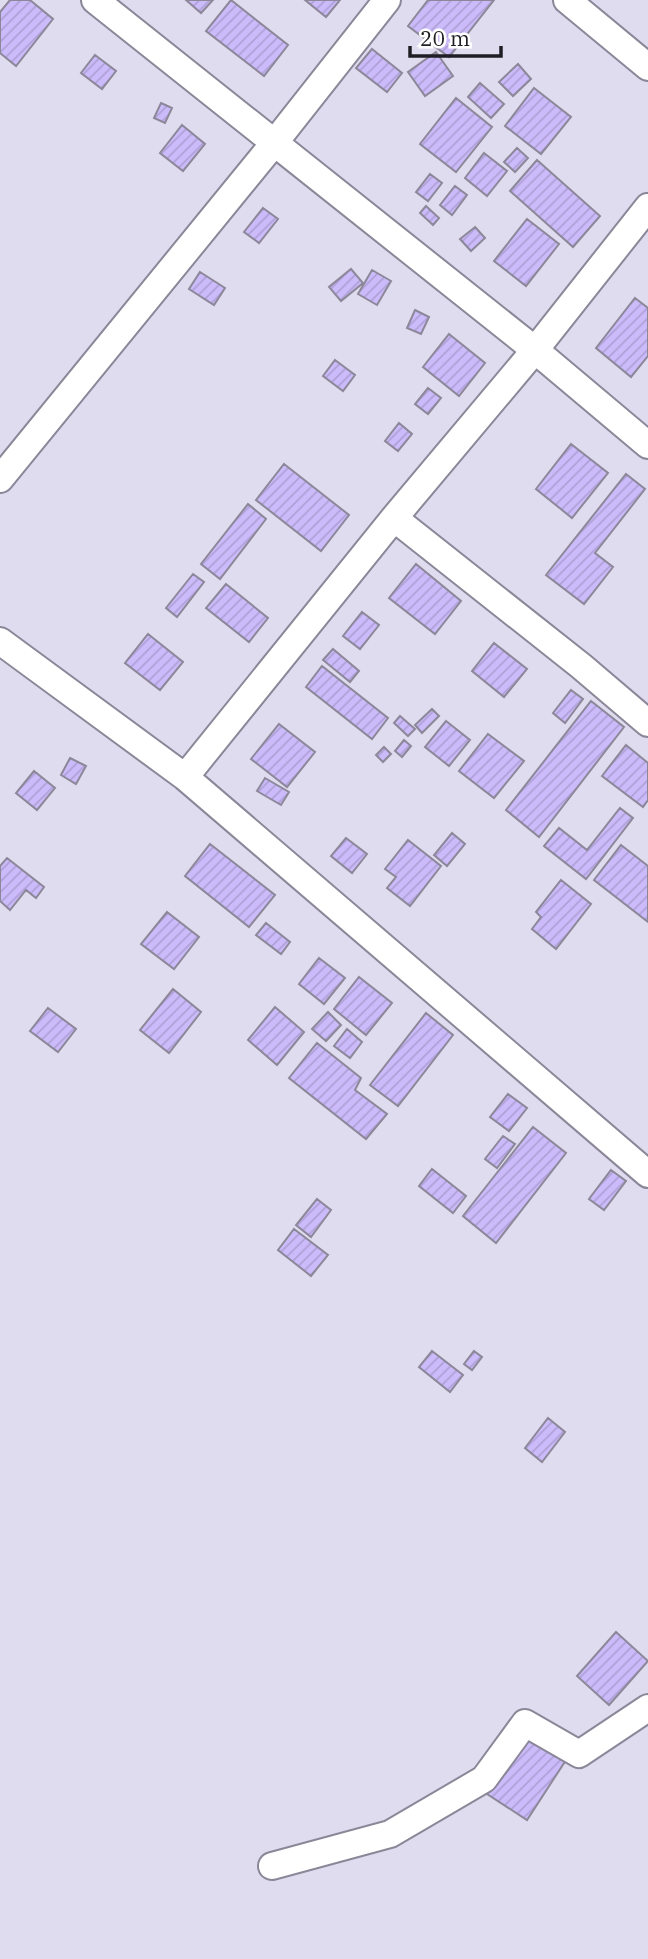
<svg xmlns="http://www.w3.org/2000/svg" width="648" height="1959" font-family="'IBM Plex Serif',serif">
<defs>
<pattern id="building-hatch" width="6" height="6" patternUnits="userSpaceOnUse" patternTransform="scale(1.75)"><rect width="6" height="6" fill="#ccbbfb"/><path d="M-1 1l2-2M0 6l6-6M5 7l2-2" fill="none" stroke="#afa0d7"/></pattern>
</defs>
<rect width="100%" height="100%" fill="#e0dcef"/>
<path fill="url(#building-hatch)" stroke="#8c8899" stroke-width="2" d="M10,0H30L53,19L16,66L0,53V12Z
M186,0H213L201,13Z
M231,0L288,45L264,76L206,31Z
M305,0H340L326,17Z
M428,0H494L449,57L408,26Z
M372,49L402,73L387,92L356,68Z
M436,52L453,76L425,96L408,72Z
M95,55L116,71L102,89L81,73Z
M518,64L531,79L513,96L499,82Z
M480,83L504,104L491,118L468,97Z
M534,88L571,117L541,154L505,126Z
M456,98L492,127L456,172L420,144Z
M161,103L172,108L165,123L154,118Z
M182,125L205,144L183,171L160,153Z
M517,148L528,158L515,172L504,162Z
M484,153L507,171L487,196L465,178Z
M537,160L600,216L573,247L510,191Z
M430,174L442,183L428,201L416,192Z
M455,186L467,195L452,215L440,205Z
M426,206L439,218L433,225L420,213Z
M263,208L278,219L259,243L244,232Z
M527,219L559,244L526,286L494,261Z
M475,227L485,238L471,251L460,239Z
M351,269L363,283L341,301L329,287Z
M372,270L391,281L377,305L358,294Z
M200,272L225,288L214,305L189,289Z
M635,298L648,308V356L631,377L596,348Z
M415,310L429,317L421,334L407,328Z
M449,334L485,363L459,396L423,367Z
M335,360L355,375L343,391L323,376Z
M428,388L441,398L428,414L415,404Z
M399,423L412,434L398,451L385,441Z
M571,444L608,473L572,518L536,489Z
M284,464L349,515L321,551L256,500Z
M626,474L645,489L595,553L613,567L584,604L546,575Z
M248,504L266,519L220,579L201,564Z
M416,564L461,601L435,634L389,598Z
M193,574L204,582L177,617L166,608Z
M226,584L268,618L249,642L206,608Z
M362,612L379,625L360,649L343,636Z
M148,634L183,662L160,690L125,663Z
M494,643L527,669L504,697L472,671Z
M333,649L359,671L350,682L323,660Z
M322,666L388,718L372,739L306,687Z
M571,690L583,699L565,723L553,713Z
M591,701L624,727L539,837L506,810Z
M432,709L439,716L422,733L415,725Z
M400,716L415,729L408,736L394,723Z
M446,721L470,740L449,766L425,747Z
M279,724L315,752L287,787L251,759Z
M488,734L524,761L494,798L459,771Z
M404,740L411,746L402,757L395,751Z
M626,745L648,763V800L643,807L602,776Z
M384,747L391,754L383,762L376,755Z
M70,758L86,766L76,784L61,775Z
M34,771L55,788L37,810L16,793Z
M265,778L289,792L281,805L257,791Z
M620,808L633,818L586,879L544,846L559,828L587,850Z
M452,833L465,844L447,866L434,855Z
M346,838L367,854L352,873L331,856Z
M408,840L441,866L410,906L387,888L396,877L385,869Z
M210,844L275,895L249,927L185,876Z
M621,845L648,866V922L594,880Z
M7,858L44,887L36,898L26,890L10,910L0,901V866Z
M561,880L591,904L556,949L532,929L541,917L536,912Z
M167,912L199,937L174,969L141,944Z
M266,923L290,942L281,954L256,935Z
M319,958L345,978L324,1004L299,984Z
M359,977L392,1003L366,1035L334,1009Z
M173,989L201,1012L169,1053L140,1030Z
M275,1007L304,1032L277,1065L248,1040Z
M48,1008L76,1029L58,1052L30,1031Z
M328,1012L341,1025L326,1041L312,1029Z
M426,1013L453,1035L398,1106L370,1085Z
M347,1029L362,1042L350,1058L334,1046Z
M317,1043L361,1078L355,1090L387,1114L366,1139L289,1078Z
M508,1094L527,1108L509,1131L490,1117Z
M533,1127L566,1153L496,1243L463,1216Z
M503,1136L515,1144L497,1168L485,1159Z
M432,1169L466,1196L453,1213L419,1186Z
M611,1170L626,1181L604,1210L589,1199Z
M317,1199L331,1210L311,1237L296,1225Z
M294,1229L328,1255L311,1276L278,1250Z
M432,1351L463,1375L450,1392L419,1367Z
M474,1351L482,1357L472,1370L464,1364Z
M548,1418L565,1432L542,1462L525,1448Z
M616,1632L648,1661L609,1705L577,1676Z
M526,1734L566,1760L527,1820L487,1794Z"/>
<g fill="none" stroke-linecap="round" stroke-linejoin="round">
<g stroke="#8b8798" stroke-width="30">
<path id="street" d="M95,0L535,350L648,445
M567,0L648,67
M0,479L275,142L387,0
M394,518L581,666L648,723
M0,641L185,777L648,1174
M185,777L394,518L535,350L648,207
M272,1866L390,1834L484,1779L525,1723L579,1754L648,1708"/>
</g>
<use href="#street" stroke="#fff" stroke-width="26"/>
</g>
<path d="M410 46v10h91v-10" fill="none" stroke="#1f1e24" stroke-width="3.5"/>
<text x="420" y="46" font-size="21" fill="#1f1e24" stroke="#ffffff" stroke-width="5" paint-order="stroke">20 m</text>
</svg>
